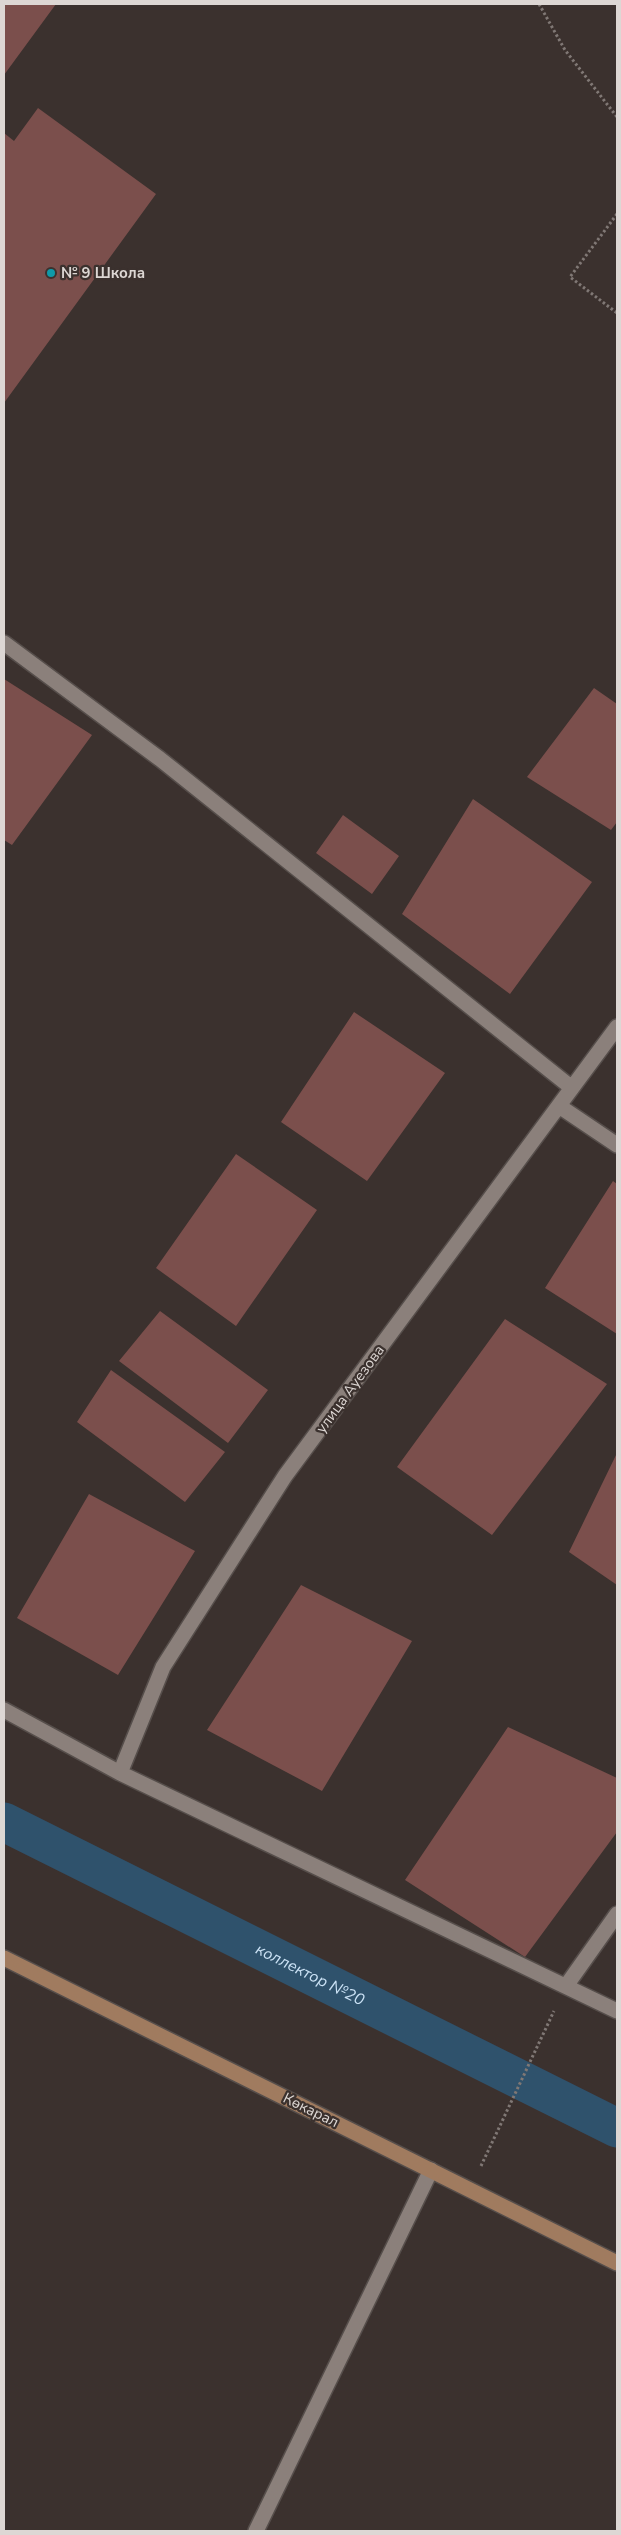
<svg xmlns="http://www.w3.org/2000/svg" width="621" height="2535" font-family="'Nunito Sans',sans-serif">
<rect width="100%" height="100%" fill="#3b312e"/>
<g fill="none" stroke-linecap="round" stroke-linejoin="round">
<path stroke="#2f526c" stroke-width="39" id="s1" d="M4,1822L617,2128"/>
</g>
<path fill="#7b4f4c" d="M4,4H56L4,75Z
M38,108L156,194L4,403V133L14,141Z
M4,679L92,735L12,845L4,840Z
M594,688L617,704V822L611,830L527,777Z
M473,799L592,882L510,994L402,914Z
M343,815L399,856L372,894L316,853Z
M354,1012L445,1073L367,1181L281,1122Z
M236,1154L317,1210L236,1326L156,1268Z
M613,1181L617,1184V1334L545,1288Z
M160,1311L268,1390L228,1443L119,1361Z
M505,1319L607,1384L492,1535L397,1467Z
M111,1370L225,1452L185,1502L77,1422Z
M617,1453V1585L569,1552Z
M89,1494L195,1551L118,1675L17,1618Z
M301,1585L412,1641L322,1791L207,1730Z
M508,1727L617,1778V1832L525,1957L405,1880Z"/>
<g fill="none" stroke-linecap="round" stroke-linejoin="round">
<g stroke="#564e4b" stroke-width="18">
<path id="service" d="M256,2531L431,2170"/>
</g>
<g stroke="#564e4b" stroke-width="18">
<path id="minor" d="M4,643L160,759L572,1088
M559,1106L617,1145
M4,1710L120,1773L617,2011
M120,1773L163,1667L285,1476L617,1027
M566,1986L617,1914"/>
</g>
<g stroke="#564e4b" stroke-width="18">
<path id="secondary" d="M4,1958L617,2263"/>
</g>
<path stroke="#807875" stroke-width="3" stroke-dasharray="2.5 2.5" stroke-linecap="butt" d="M539,4L565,50L617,117
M617,214L570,277L617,313
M481,2166L554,2011"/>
<use href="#service" stroke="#8b807b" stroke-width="15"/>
<use href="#minor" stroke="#8b807b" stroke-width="15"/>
<use href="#secondary" stroke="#a07b5f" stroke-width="15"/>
</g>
<circle fill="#0f9aa8" stroke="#3b312e" stroke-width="2" cx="51" cy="273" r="5"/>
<g text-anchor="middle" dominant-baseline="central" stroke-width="4.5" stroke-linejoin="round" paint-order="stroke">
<g font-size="15" font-weight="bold" fill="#ddd7d4" stroke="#3b312e" text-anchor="start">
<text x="61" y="273">№ 9 Школа</text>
</g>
<g font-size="15" fill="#ddd7d4" stroke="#3b312e">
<text transform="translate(350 1389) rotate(-54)">улица Ауезова</text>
<text transform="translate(311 2110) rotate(26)">Көкарал</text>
</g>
<g font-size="16" font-style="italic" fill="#cbe2f5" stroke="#3b312e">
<text stroke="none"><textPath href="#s1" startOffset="342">коллектор №20</textPath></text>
</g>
</g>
<rect width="621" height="2535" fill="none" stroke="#ddd7d4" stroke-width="10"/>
</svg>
